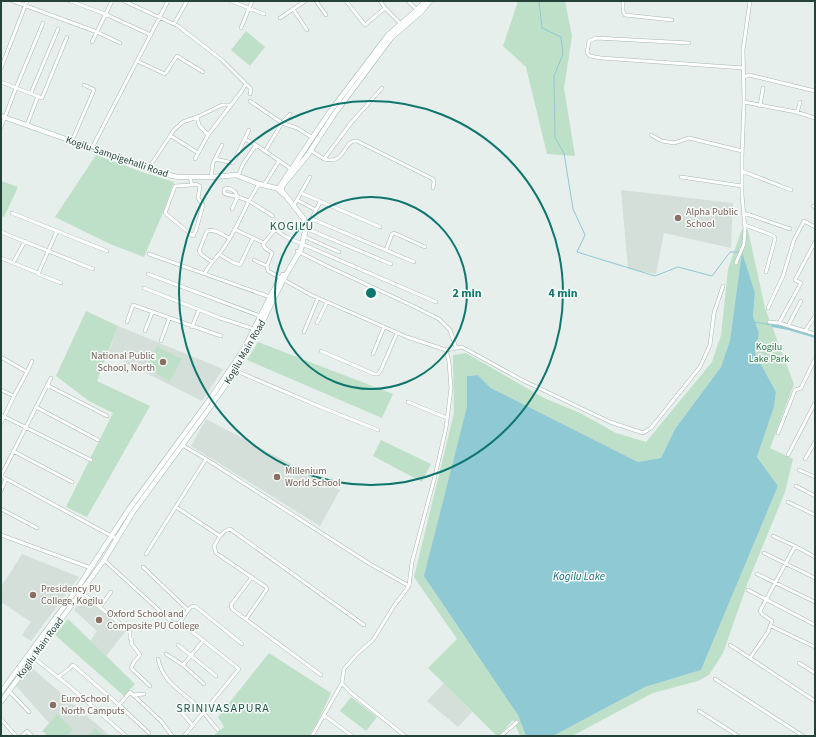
<svg xmlns="http://www.w3.org/2000/svg" width="816" height="737" font-family="'Source Sans 3',sans-serif">
<rect width="100%" height="100%" fill="#e6efeb"/>
<path fill="#d4dfda" d="M621,190L733,203L731,248L664,233L656,274L628,269Z
M118,326L223,369L202,401L108,354Z
M206,419L340,490L320,526L191,446Z
M22,554L79,577L31,641L22,635L31,622L1,602V587Z
M83,597L126,631L106,656L90,641L97,631L74,610Z
M31,667L110,736H47L42,731L49,723L16,686Z
M444,683L472,712L458,727L427,701Z"/>
<path fill="#bfe0c8" d="M518,1H565L572,36L564,88L575,156L547,154L526,67L503,46Z
M246,31L265,47L250,66L231,50Z
M96,155L142,172L174,182L162,215L144,257L110,244L55,217Z
M1,181L18,187L4,217L1,216Z
M742,229L748,230L765,308L794,384L770,448L793,459L785,492L748,582L723,653L709,675L698,681L653,693L572,736H553L645,687L701,670L778,486L757,457L774,407L776,392L755,353L759,333L753,316L755,293L742,253L730,340L721,367L675,429L661,458L638,462L491,388L478,375L467,376V407L518,715L526,736H520L513,720L499,736H497L428,668L457,639L414,577L454,413L453,355L466,353L544,398L580,413L616,433L646,442L712,362L721,335L728,269Z
M86,311L118,326L97,381L150,406L87,517L66,507L113,413L89,401L56,376Z
M258,342L393,394L382,418L247,360Z
M157,346L182,359L170,381L145,368Z
M381,440L431,464L422,482L373,456Z
M68,619L135,684L124,696L55,635Z
M269,653L331,693L317,723L309,736H213L224,727L218,717Z
M351,697L377,717L366,731L340,711Z
M57,714L73,729L67,736H49L43,731Z
M95,728L104,736H88Z"/>
<path fill="#8ec9d4" d="M742,252L755,293L753,316L759,333L755,353L776,392L774,407L757,457L778,486L701,670L645,687L553,736H526L518,715L424,576L467,407V376L478,375L491,388L638,462L661,458L675,429L721,367L730,340Z
M771,324L783,326L811,334L815,336V338L788,330L772,327Z"/>
<g fill="none" stroke-linecap="round" stroke-linejoin="round">
<path stroke="#8ec9d4" stroke-width="1" d="M539,1L542,28L561,37L563,54L554,76L555,138L564,153L573,209L585,235L577,252L655,276L678,267L712,276L730,252H740
M754,322L772,325"/>
<g stroke="#a8b8b2" stroke-width="4">
<path id="street" d="M13,1L97,32L120,43
M70,1L105,14L151,35
M124,1L178,26L222,60L251,89L250,94
M231,1L264,14
M316,1L326,15
M346,1L365,25L385,8L401,24
M380,1L385,8
M408,1L417,10
M623,1V11L625,15L672,20
M293,9L307,30
M280,18L305,1
M174,24L187,1
M241,28L252,1
M92,42L112,1
M689,43L596,38L589,41L587,53L590,56L601,58L744,68
M137,61L165,74L177,56L203,72
M1,68L27,1
M744,77L749,75L815,91
M1,82L42,98L67,37
M31,93L58,29
M250,101L282,123L265,151L291,169
M744,102L796,112L815,118
M760,106L763,88
M797,113L800,102
M282,123L297,128L313,138
M282,123L290,114
M27,125L38,96
M1,127L16,88L43,23
M208,135L241,92L246,84
M651,135L662,141L674,143L689,138L742,151
M171,136L198,153
M245,139L256,145L265,151
M72,141L94,90L93,89L84,85
M92,148L168,1
M310,150L324,159L351,123L382,88
M195,159L208,135L199,125L197,117
M215,159L233,163L249,130
M324,159C347,165 342,140 357,141L433,179L434,181L433,188
M148,169L174,130L183,122L197,117L222,105H231
M742,171L791,190
M238,176L243,164L256,145
M190,177L192,185L196,184L200,186L198,198L203,205L196,230L193,236L165,213L175,186L192,185
M211,177L213,163L222,145
M681,177L742,186
M259,184L249,201L273,216
M264,185L279,161
M301,193L380,227
M297,200L316,210
M294,205L310,177
M813,206L815,207
M232,209L238,196
M12,213L107,251
M744,213L790,229
M312,219L414,262
M745,225L774,236L775,239L766,272
M305,226H308L320,202
M305,228L391,264
M234,229L264,243
M57,231L38,274L61,283
M1,232L93,269
M303,236L339,252
M386,250L392,234L394,233L425,247
M297,251L329,267L411,305L439,319L450,330L456,348
M149,254L270,297
M219,254L232,262L240,265L253,238
M1,258L38,273
M254,260L267,266
M212,262L202,255L199,251L207,231C214,228 223,235 229,238
M13,263L25,241
M736,263L744,244L745,229L742,195V156L744,102L743,50L750,1
M205,273C209,265 214,260 220,253C232,238 240,219 249,201C246,200 242,198 238,197C233,195 229,196 224,193V190L226,188C230,188 233,190 236,193V196
M148,274L260,316
M144,288L220,318L254,329
M436,302L286,237L276,230L273,232L263,244L265,248L272,253L267,266L268,271L311,295L407,337L446,350L462,347L522,380L610,422L643,433L651,428L700,367L710,345L714,313L723,286
M768,308L783,276L794,240L804,221L815,227
M127,322L133,305L221,336
M769,322L779,323L815,334
M317,323L327,302
M779,323L801,283L795,280L815,242
M788,326L801,301
M192,327L199,310
M145,331L152,313
M805,331L815,316
M304,332L318,298
M161,341L169,319
M321,351L374,374H378L381,370L397,333
M373,354L384,327
M1,357L27,372L14,396L1,390
M234,370L323,408L378,430
M27,372L32,361
M47,385L107,416
M408,402L447,418
M36,407L98,440
M1,415L91,460
M1,423L14,396
M778,433L795,390L801,388L815,359
M13,451L72,482
M788,455L815,403
M206,459L370,564L409,586
M805,459L815,442
M799,470L815,477
M1,476L117,539
M1,476L51,378
M796,486L815,496
M1,491L6,479
M788,502L815,515
M176,507L220,536L225,531L230,529L364,625
M1,509L37,528
M1,535L91,568
M220,536L214,546L216,553L266,587L267,589L246,619
M773,536L795,546
M764,553L815,578
M146,554L206,459L182,445
M815,557L795,546L760,611L762,614L772,621L768,632L750,658L815,701
M104,560L173,623L177,624L180,622L188,610L143,567
M757,574L815,602
M252,577L231,605L232,609L321,675
M748,590L815,625
M80,591L130,632V638L132,640L131,643L140,655L134,662L131,668L150,686
M100,607L111,592
M188,610L191,607L195,606L242,644
M180,622L239,669L184,736
M771,626L815,647
M203,641L183,665L204,684
M178,645L216,676
M730,645L750,658
M166,654L183,665
M34,658L68,685L126,736
M158,659C163,681 177,688 193,702C202,711 210,720 218,730
M799,663L815,673
M58,677L69,669L73,665L119,705L149,733
M715,679L803,736
M9,691L29,712
M133,695L144,694
M119,705L130,692L161,721L172,736
M178,708L193,726
M699,711L738,736
M324,715L352,736
M1,719L16,736
M22,736L27,731L32,736
M312,736L342,683
M405,736L350,692L342,683L344,669L357,654L373,640L394,606L409,586L412,562L435,476L446,428L451,388L449,362L446,350
M501,736L517,722"/>
</g>
<g stroke="#a4bbb3" stroke-width="5.5">
<path id="secondary" d="M1,116L164,174L178,177H213L236,175L259,184L280,189
M283,194L278,189L329,113L388,35L418,9L425,1
M1,692L77,589L129,509L210,399L244,349L270,297L283,275
M1,702L81,592L104,560L133,512L211,406L236,370L258,331L283,280L301,249L306,228L304,219L282,191V186L307,156L333,116L391,38L421,12L430,1"/>
</g>
<use href="#street" stroke="#fff" stroke-width="3"/>
<use href="#secondary" stroke="#fff" stroke-width="4.5"/>
</g>
<g fill="none" stroke="#0f766e" stroke-width="2">
<circle cx="371" cy="293" r="96"/>
<circle cx="371" cy="293" r="192"/>
</g>
<g fill="#8d6e63" stroke="#f7fbf9" stroke-width="1.5">
<circle cx="678" cy="218" r="4"/>
<circle cx="163" cy="362" r="4"/>
<circle cx="277" cy="477" r="4"/>
<circle cx="33" cy="595" r="4"/>
<circle cx="99" cy="620" r="4"/>
<circle cx="53" cy="705" r="4"/>
</g>
<g text-anchor="middle" dominant-baseline="central" stroke-width="3" stroke-linejoin="round" paint-order="stroke">
<g font-size="10" fill="#24423a" stroke="#f7fbf9">
<text transform="translate(117 157) rotate(19)">Kogilu-Sampigehalli Road</text>
<text transform="translate(245 352) rotate(-60)">Kogilu Main Road</text>
<text transform="translate(40 648) rotate(-54)">Kogilu Main Road</text>
</g>
<g font-size="10" fill="#785e54" stroke="#f7fbf9" text-anchor="start">
<text x="686" y="212">Alpha Public<tspan x="686" dy="12">School</tspan></text>
<text x="155" y="356" text-anchor="end">National Public<tspan x="155" dy="12">School, North</tspan></text>
<text x="285" y="471">Millenium<tspan x="285" dy="12">World School</tspan></text>
<text x="41" y="589">Presidency PU<tspan x="41" dy="12">College, Kogilu</tspan></text>
<text x="107" y="614">Oxford School and<tspan x="107" dy="12">Composite PU College</tspan></text>
<text x="61" y="699">EuroSchool<tspan x="61" dy="12">North Camputs</tspan></text>
</g>
<g font-size="10" fill="#2d7a4b" stroke="#f7fbf9">
<text x="769" y="347">Kogilu<tspan x="769" dy="12">Lake Park</tspan></text>
</g>
<g font-size="11" font-style="italic" fill="#1c6f80" stroke="#f7fbf9">
<text x="579" y="576">Kogilu Lake</text>
</g>
<g font-size="12" letter-spacing="1" fill="#1f5548" stroke="#f7fbf9">
<text x="292" y="226">KOGILU</text>
<text x="223" y="708">SRINIVASAPURA</text>
</g>
</g>
<circle cx="371" cy="293" r="6" fill="#0f766e" stroke="#f7fbf9" stroke-width="2"/>
<g font-size="12" text-anchor="middle" font-weight="bold" fill="#0f766e" stroke="#f7fbf9" stroke-width="3" stroke-linejoin="round" paint-order="stroke">
<text x="467" y="297">2 min</text>
<text x="563" y="297">4 min</text>
</g>
<rect width="816" height="737" fill="none" stroke="#24423a" stroke-width="4"/>
</svg>
